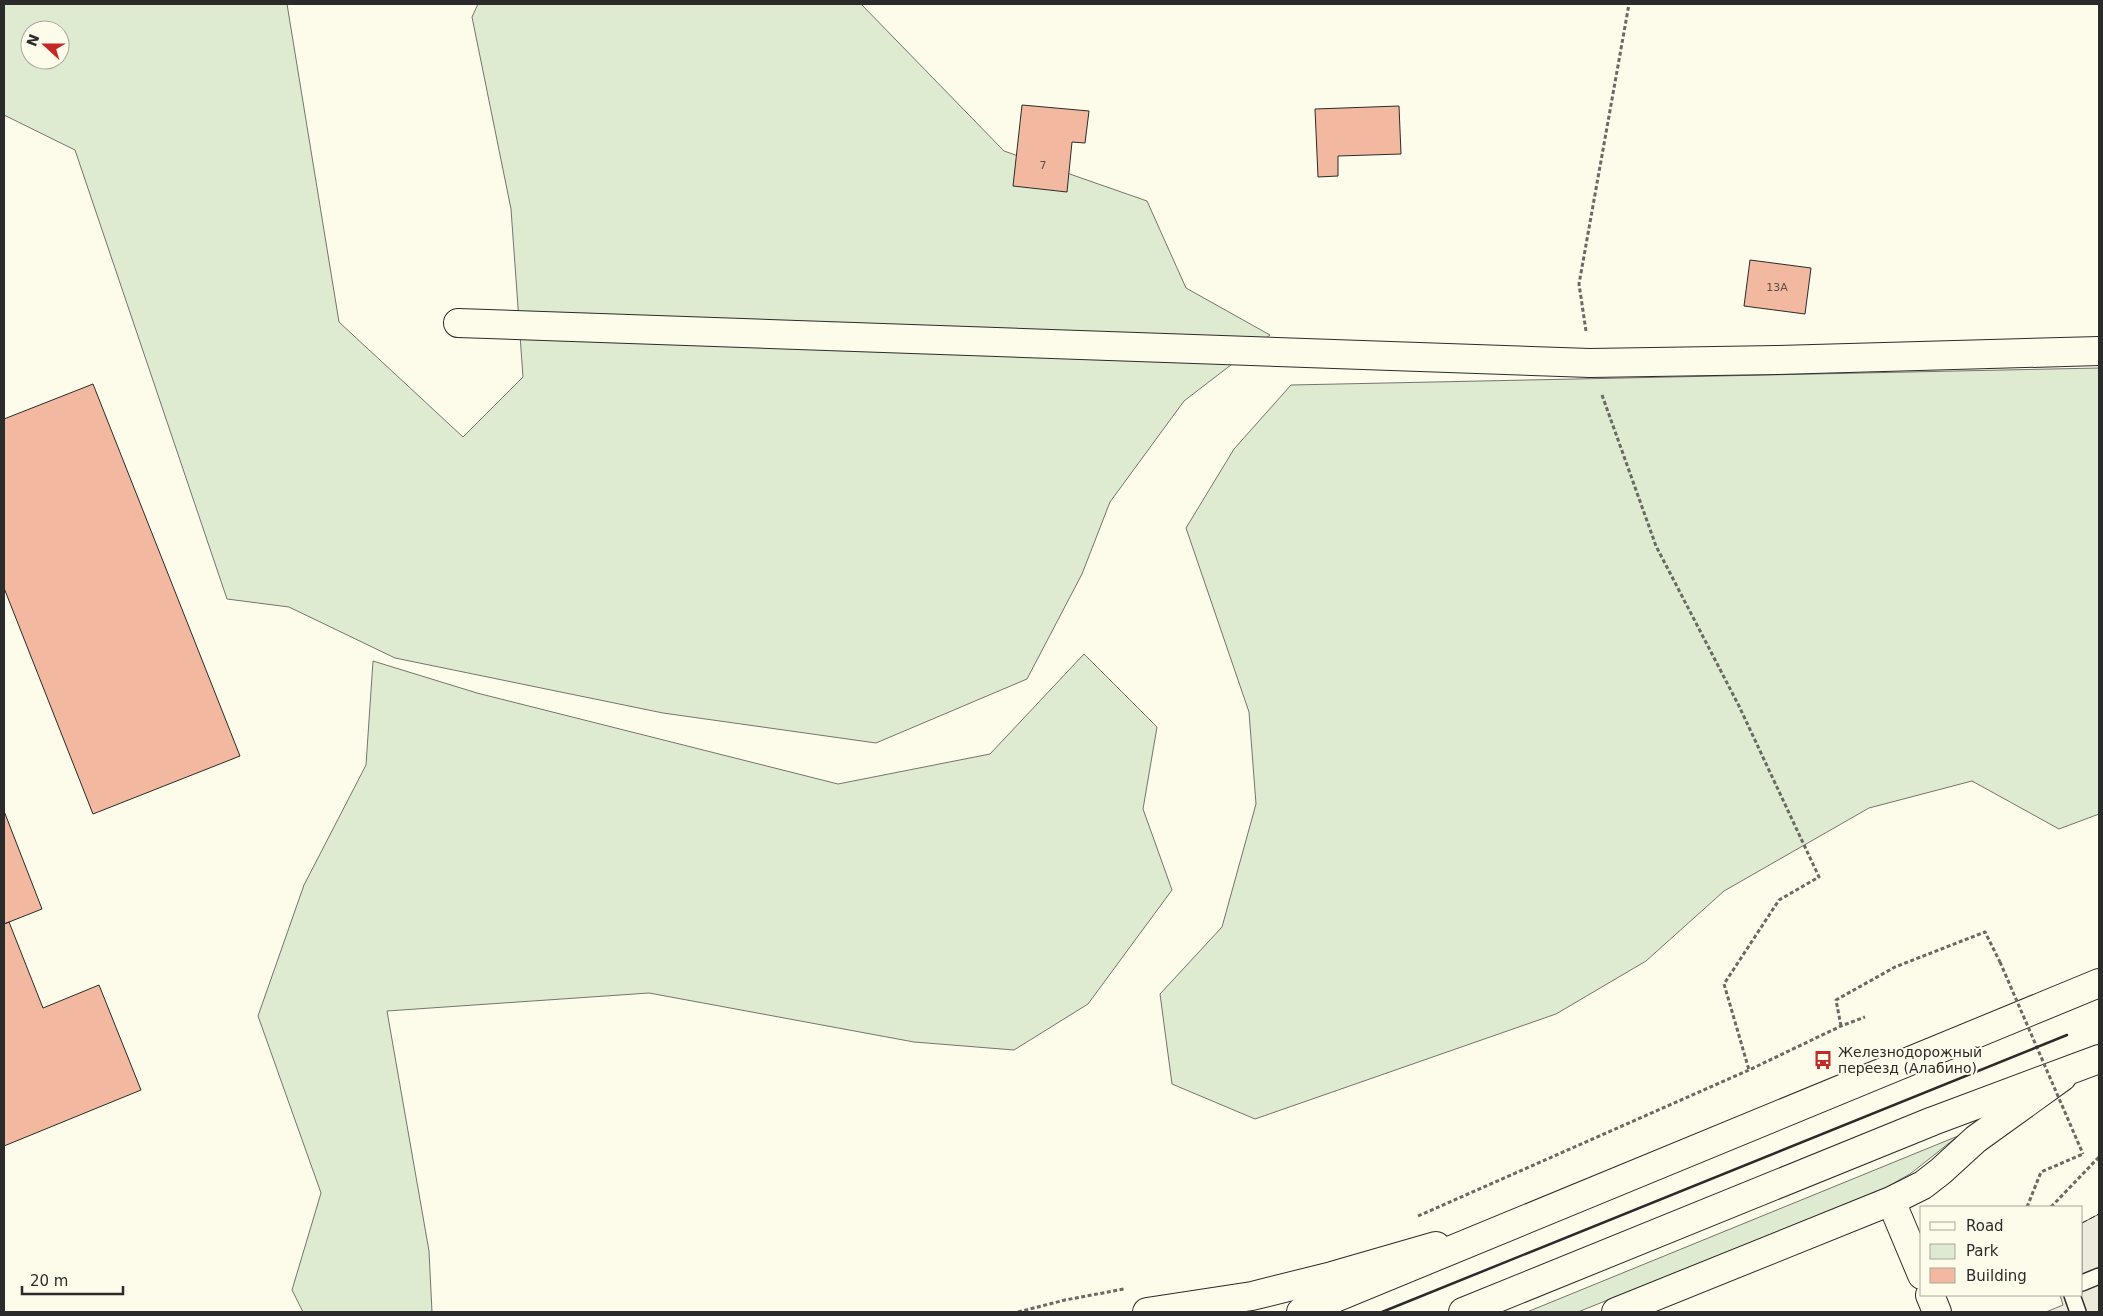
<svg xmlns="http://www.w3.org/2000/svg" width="2103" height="1316" font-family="'DejaVu Sans',sans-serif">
<rect width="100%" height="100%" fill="#fdfbea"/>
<path fill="#deebd1" stroke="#74746e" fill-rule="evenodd" d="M4,4H287L339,322L463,437L523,377L511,209L472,17L478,4H861L1004,151L1147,201L1186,288L1270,335L1184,401L1110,502L1082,574L1027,679L876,743L663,713L395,658L289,607L227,599L75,150L4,115ZM30,30H60V60H30Z
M2099,368V814L2059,829L1972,781L1869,808L1724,891L1646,961L1556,1014L1255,1119L1172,1084L1160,994L1222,927L1256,804L1249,712L1186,528L1234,449L1291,385Z
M1084,654L1157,727L1143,809L1172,890L1088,1004L1014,1050L914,1042L649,993L387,1011L429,1251L432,1312H303L292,1290L321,1193L258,1016L304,885L366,765L373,661L477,693L838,784L990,754Z
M1958,1136L1910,1174L1887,1187L1578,1312H1527Z"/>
<path fill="#eceadb" stroke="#74746e" d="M2099,1214V1312H2046L2063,1305L2060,1295H2082V1223Z"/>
<path fill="#f2b8a0" stroke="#2b2b2b" d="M1022,105L1089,111L1085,143L1072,142L1067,192L1013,186Z
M1399,106L1401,154L1338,156V176L1318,177L1315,109Z
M1750,260L1811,268L1805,314L1744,306Z
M93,384L240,756L93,814L4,588V419Z
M4,811L42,909L4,924Z
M9,922L43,1008L99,985L141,1090L4,1146V924Z"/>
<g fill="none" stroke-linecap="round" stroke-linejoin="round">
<g stroke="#2b2b2b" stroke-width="18">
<path id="lane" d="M2082,1283L2099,1276
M2072,1295L2078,1312"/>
</g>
<g stroke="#2b2b2b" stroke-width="30">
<path id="street" d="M458,323L1590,363L1777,360L2099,351"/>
</g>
<g stroke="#2b2b2b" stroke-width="30">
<path id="secondary" d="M1891,1201L1922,1275
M1930,1295L1937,1312
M1147,1312L1252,1296L1332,1276L1436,1246
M1616,1312L1891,1201L1923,1185L1941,1171L1976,1139L2062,1077"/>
</g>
<g stroke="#2b2b2b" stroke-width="30">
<path id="highway" d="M1301,1312L2099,983
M1463,1312L1933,1121L2099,1059"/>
</g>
<path stroke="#6a6964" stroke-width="3" stroke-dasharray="4 2.5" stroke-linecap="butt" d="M1586,331L1579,284L1629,4
M1602,395L1656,546L1739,706L1819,877L1779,900L1724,984L1749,1070
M1841,1026L1836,1000L1895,967L1985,932L2000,962
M2027,1207L2041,1172L2083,1154
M2051,1207L2099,1157
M1418,1216L1749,1070L1841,1026L1865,1017
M1018,1312L1065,1300L1124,1289"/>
<use href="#lane" stroke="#fdfbea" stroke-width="15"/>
<use href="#street" stroke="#fdfbea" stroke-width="28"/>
<use href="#secondary" stroke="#fdfbea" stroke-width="28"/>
<use href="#highway" stroke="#fdfbea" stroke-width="28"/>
<path stroke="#6a6964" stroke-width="3" stroke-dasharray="4 2.5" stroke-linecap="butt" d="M2000,962L2083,1154"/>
<path stroke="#2b2b2b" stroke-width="1" stroke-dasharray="6 2.5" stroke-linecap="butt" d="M2082,1223L2099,1214"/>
<path stroke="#2b2b2b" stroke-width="2.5" d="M1382,1312L2067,1035"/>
</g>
<defs>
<g id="bus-bare" transform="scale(1.5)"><path d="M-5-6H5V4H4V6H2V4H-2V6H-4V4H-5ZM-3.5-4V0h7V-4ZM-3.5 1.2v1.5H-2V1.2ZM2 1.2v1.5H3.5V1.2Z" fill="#c62828" stroke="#fdfbea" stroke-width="2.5" paint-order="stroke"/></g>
</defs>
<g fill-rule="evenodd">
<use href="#bus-bare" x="1823" y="1060"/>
</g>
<g text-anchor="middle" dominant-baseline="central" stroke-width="4" stroke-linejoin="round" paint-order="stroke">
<g font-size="11" fill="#5d4e48">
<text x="1043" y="165">7</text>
<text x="1777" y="287">13А</text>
</g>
<g font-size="14" fill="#2b2b2b" stroke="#fdfbea" text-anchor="start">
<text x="1838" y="1052">Железнодорожный<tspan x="1838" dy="16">переезд (Алабино)</tspan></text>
</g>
</g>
<rect width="2103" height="1316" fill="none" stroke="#2b2b2b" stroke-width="10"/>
<rect x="1920" y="1206" width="162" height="90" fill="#fdfbea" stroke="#a9a89e"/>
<rect x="1930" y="1222" width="25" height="8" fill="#fdfbea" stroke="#a9a89e"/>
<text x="1966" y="1231" font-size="15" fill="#2b2b2b">Road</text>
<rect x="1930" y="1244" width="25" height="15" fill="#deebd1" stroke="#a9a89e"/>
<text x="1966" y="1256" font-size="15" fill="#2b2b2b">Park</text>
<rect x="1930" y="1268" width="25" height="15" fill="#f2b8a0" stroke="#a9a89e"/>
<text x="1966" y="1281" font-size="15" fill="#2b2b2b">Building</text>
<g transform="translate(45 45) rotate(291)"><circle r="24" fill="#fdfbea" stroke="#a9a89e"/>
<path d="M0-4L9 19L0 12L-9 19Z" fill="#c62828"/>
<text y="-8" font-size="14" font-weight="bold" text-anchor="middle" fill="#2b2b2b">N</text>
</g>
<path d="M22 1286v8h101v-8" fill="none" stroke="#2b2b2b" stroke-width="2.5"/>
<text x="30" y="1286" font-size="15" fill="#2b2b2b" stroke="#fdfbea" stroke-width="4" paint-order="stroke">20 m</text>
</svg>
